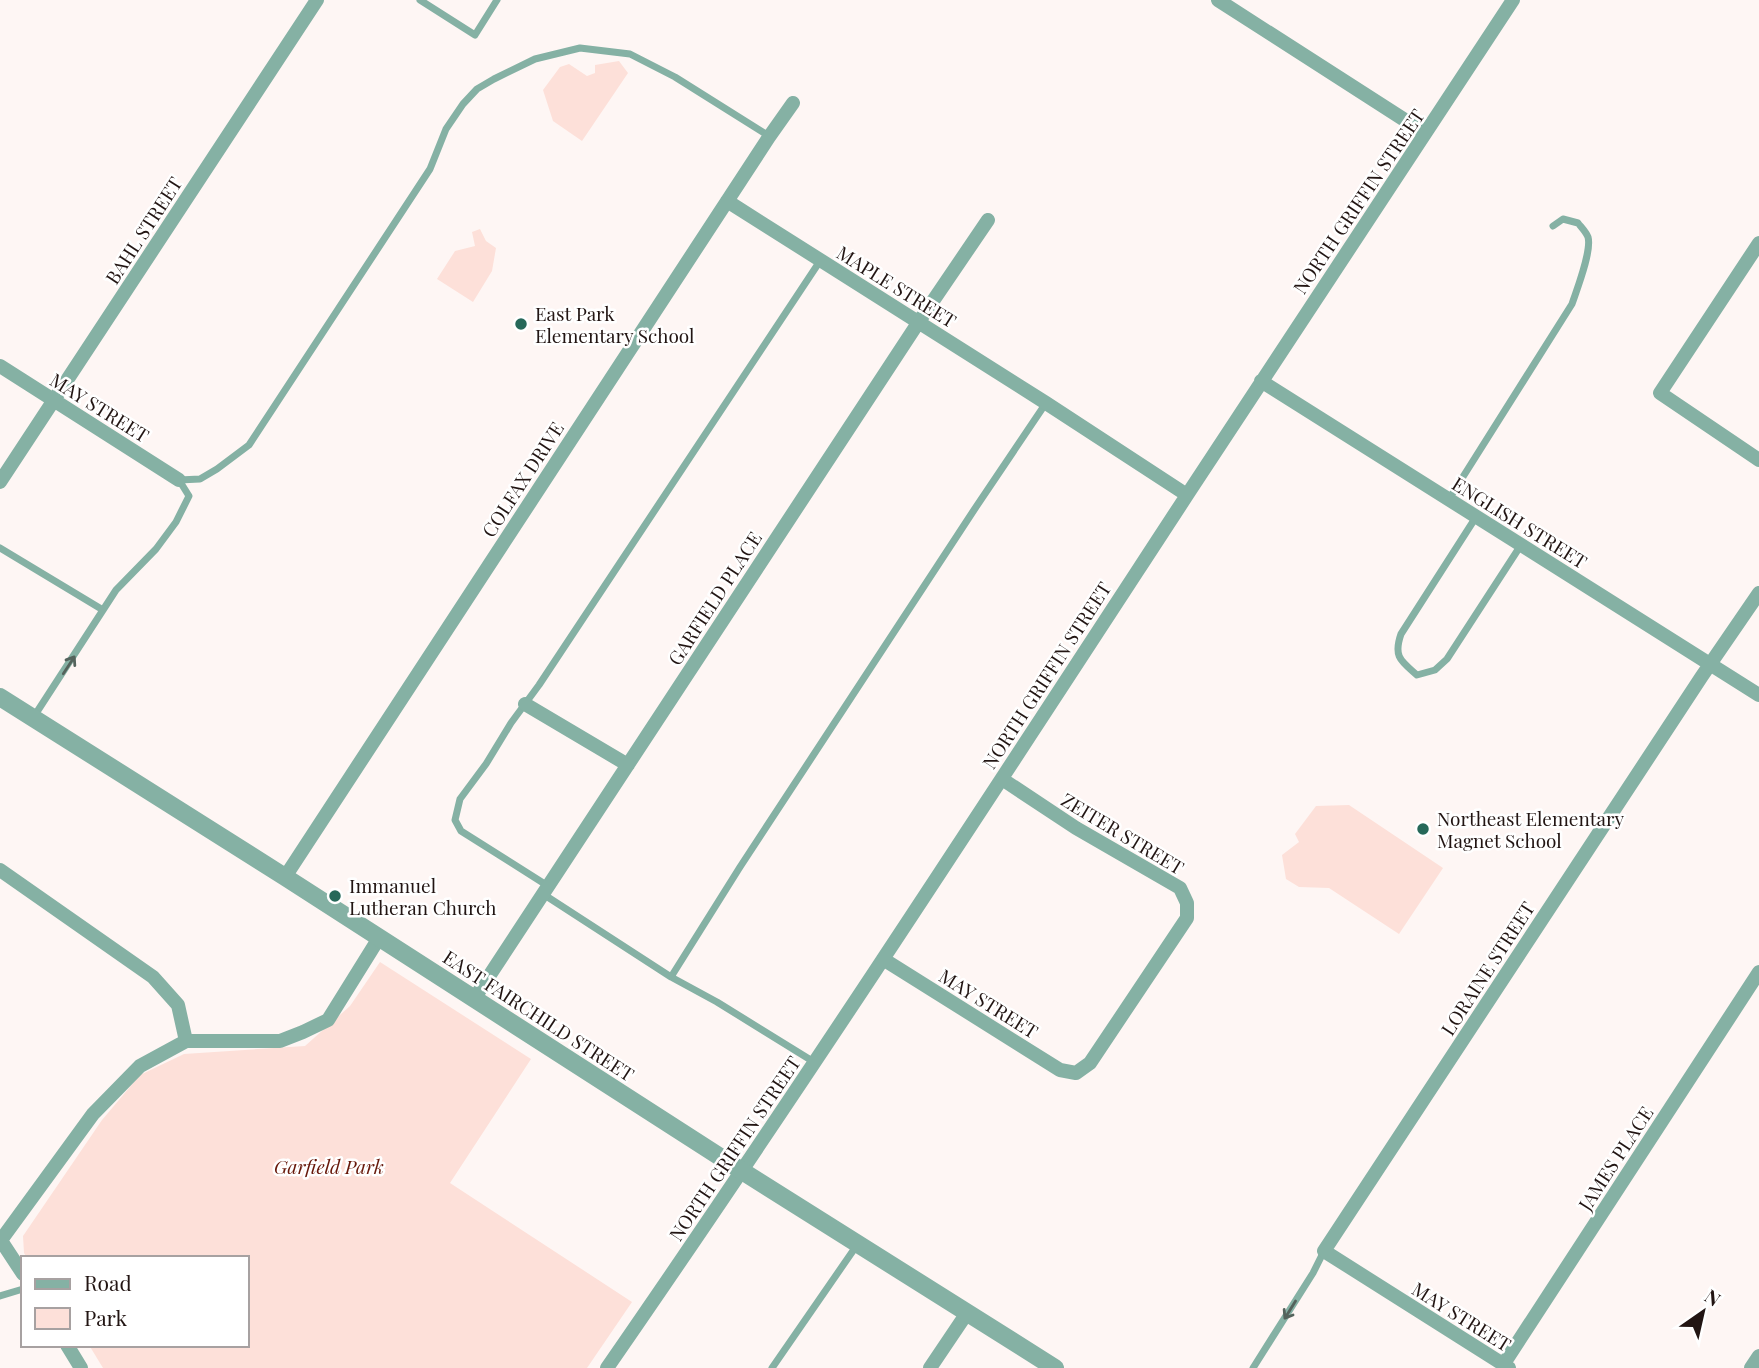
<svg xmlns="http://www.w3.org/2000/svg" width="1759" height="1368" font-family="'Playfair Display',serif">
<rect width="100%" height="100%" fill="#fef6f4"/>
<path fill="#fde0d9" d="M619,61L628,73L582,141L553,121L543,90L560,67L569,64L587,76L595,73V65Z
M480,229L486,241L496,248L492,271L473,302L437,279L455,251L475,246L472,232Z
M1349,805L1443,868L1399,934L1329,888L1299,887L1286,879L1282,855L1299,842L1295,834L1316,806Z
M380,962L531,1059L450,1183L632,1302L587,1368H103L89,1345H247V1258H27L24,1253L23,1236L102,1120L140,1075L184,1054L305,1046L350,1006Z"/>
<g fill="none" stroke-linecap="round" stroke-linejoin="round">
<path stroke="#85b1a4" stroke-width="7" d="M420,0L475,35L497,0
M1449,499L1572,304C1577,289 1592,251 1588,237C1586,232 1581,227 1578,223L1563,219L1553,226
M1476,517L1401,634C1393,657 1401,661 1417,675L1435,670L1447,659L1521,545
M0,548L103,610
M33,718L116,590L156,549L176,522L189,496L179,480L200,479L217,469L249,445L430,169L446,129L463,104L477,89L494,79L535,59L580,48L630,54L675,77L769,136
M548,886L461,831L455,820L460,799L486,764L511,723L539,685L820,261
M543,894L671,977L717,1002L814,1062
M671,977L740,867L974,510L1046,403
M0,1296L23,1289
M772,1368L857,1245
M1253,1368L1313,1273L1324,1251"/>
<path stroke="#85b1a4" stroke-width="14" d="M1218,0L1425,133
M727,201L1046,403L1187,495
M1759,243L1660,393L1759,460
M0,366L179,480
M1261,381L1759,695
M0,482L317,0
M525,704L628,765
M0,870L153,977L178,1005L186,1041
M285,877L769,137L793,103
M883,959L1060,1070L1076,1073L1090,1063L1187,918V903L1180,888L1076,828L1002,779
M474,999L918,323L988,220
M0,1239L23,1274
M1,1240L93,1114L140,1066L186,1041H280L303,1032L328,1020L379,938
M67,1345L81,1368
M1503,1365L1759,972
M607,1368C807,1079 999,783 1191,489C1298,325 1406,163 1513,0
M930,1368L967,1313
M1509,1368L1324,1251L1702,676L1759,593
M1751,1368L1759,1356"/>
<path stroke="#85b1a4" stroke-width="18" d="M0,697L285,877L742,1171L1055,1368"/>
</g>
<defs><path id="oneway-shaft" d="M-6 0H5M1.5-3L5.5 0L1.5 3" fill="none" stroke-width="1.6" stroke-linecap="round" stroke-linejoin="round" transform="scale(1.75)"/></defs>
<g stroke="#54635c">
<use href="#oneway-shaft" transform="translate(69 665) rotate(-57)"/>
<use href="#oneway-shaft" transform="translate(1290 1310) rotate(122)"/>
</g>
<g fill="#266859" stroke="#fff" stroke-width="2.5">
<circle cx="521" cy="324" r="7"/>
<circle cx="1423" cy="829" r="7"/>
<circle cx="335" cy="896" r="7"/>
</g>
<g text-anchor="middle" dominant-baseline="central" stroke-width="5" stroke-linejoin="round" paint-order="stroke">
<g font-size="19" fill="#221513" stroke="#fff">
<text transform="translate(1358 201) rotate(-56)">NORTH GRIFFIN STREET</text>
<text transform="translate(143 230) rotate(-57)">BAHL STREET</text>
<text transform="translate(897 286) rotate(32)">MAPLE STREET</text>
<text transform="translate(100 407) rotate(32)">MAY STREET</text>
<text transform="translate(522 479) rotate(-57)">COLFAX DRIVE</text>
<text transform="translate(1520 522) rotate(32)">ENGLISH STREET</text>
<text transform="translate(714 598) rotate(-57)">GARFIELD PLACE</text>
<text transform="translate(1046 675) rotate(-57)">NORTH GRIFFIN STREET</text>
<text transform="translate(1123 833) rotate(31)">ZEITER STREET</text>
<text transform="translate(1487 968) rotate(-57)">LORAINE STREET</text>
<text transform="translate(989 1003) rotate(32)">MAY STREET</text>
<text transform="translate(539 1015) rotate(33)">EAST FAIRCHILD STREET</text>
<text transform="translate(734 1148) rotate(-56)">NORTH GRIFFIN STREET</text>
<text transform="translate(1615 1158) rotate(-57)">JAMES PLACE</text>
<text transform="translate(1462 1316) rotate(32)">MAY STREET</text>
</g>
<g font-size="19" fill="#221513" stroke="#fff" text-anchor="start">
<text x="535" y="313">East Park<tspan x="535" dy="22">Elementary School</tspan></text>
<text x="1437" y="818">Northeast Elementary<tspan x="1437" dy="22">Magnet School</tspan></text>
<text x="349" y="885">Immanuel<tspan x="349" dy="22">Lutheran Church</tspan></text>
</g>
<g font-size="19" font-style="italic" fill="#67180a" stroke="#fff">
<text x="329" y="1166">Garfield Park</text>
</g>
</g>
<rect x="21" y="1256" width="228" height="91" fill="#ffffff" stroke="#a7a1a1" stroke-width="2"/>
<rect x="35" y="1279" width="35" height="10" fill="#85b1a4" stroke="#a7a1a1" stroke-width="2"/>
<text x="84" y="1291" font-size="21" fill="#221513">Road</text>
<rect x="35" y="1308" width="35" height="21" fill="#fde0d9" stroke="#a7a1a1" stroke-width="2"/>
<text x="84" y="1326" font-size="21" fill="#221513">Park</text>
<g transform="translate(1703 1312) rotate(34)" stroke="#ffffff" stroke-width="5" paint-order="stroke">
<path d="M0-5L12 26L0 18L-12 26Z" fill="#221513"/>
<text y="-10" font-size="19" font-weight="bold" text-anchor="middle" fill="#221513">N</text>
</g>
</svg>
